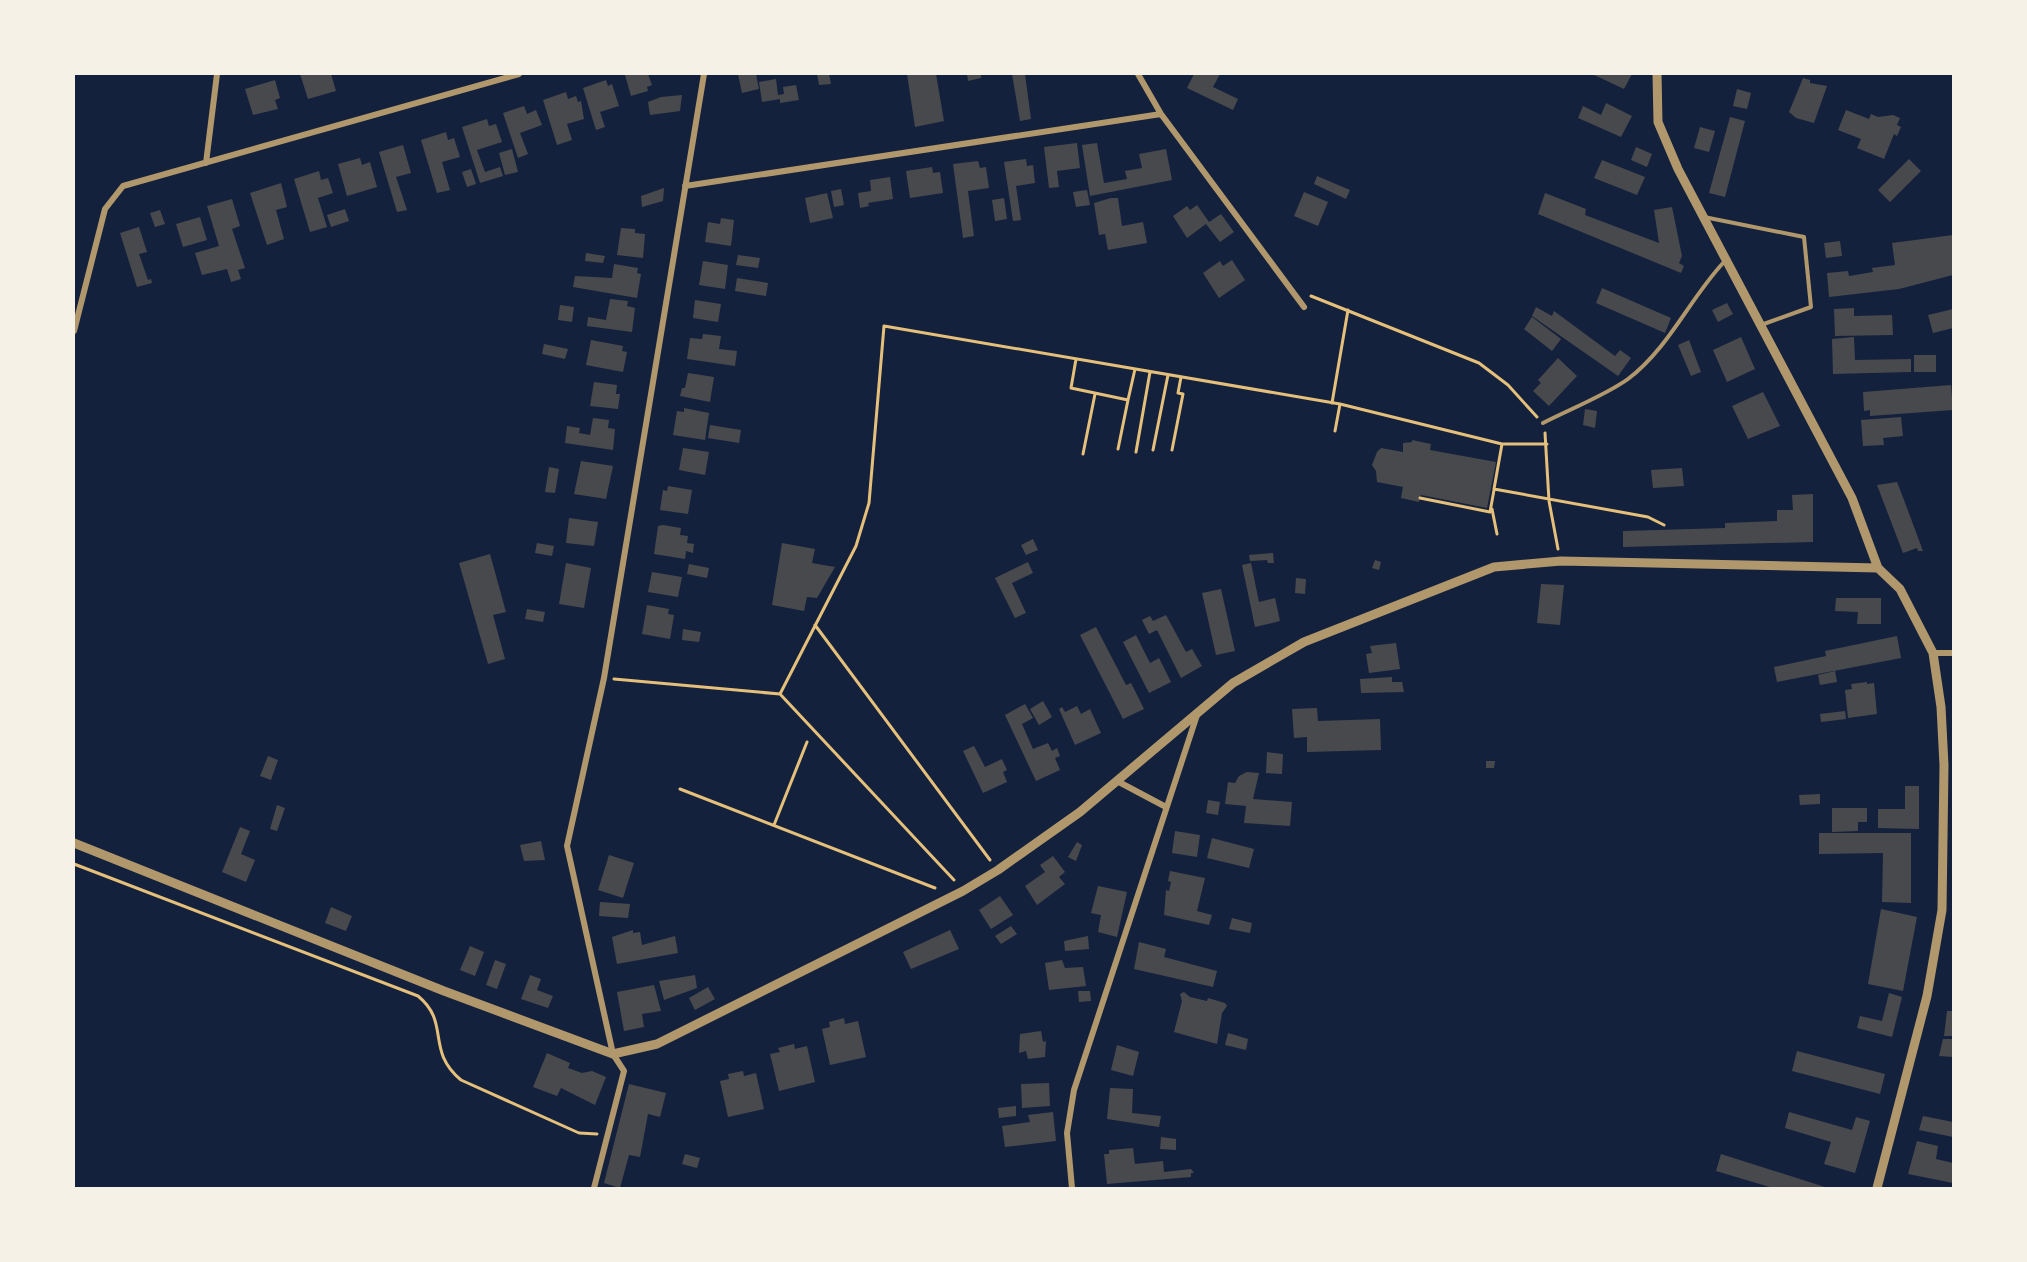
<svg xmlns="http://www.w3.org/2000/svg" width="2027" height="1262" font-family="'Golos Text',sans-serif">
<rect width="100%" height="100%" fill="#14213d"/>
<path fill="#48494c" d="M300,74H331L336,91L308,99Z
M630,74H648L652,85L647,87L648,91L631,96L625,75Z
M738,74H756L759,89L742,93Z
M817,74H829L831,84L819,85Z
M907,74H936L944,121L915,127Z
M967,74H981V78L968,81Z
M1012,74H1025L1031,119L1020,121Z
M1194,74H1220L1213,87L1238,99L1233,110L1187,88Z
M1592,74H1632L1624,89Z
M1803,78L1810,80V83L1827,86L1814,123L1796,118L1789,112Z
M776,79L778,95L784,94L783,87L796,85L799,100L780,103V99L762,102L759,82Z
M275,80L280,98L275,100L278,109L253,115L245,89Z
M606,80L608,86L612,84L619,106L600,112L605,127L596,130L583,88Z
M1737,89L1751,93L1747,109L1733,106Z
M566,92L568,99L576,96L578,102L581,101L584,119L567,124L572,140L557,145L543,100Z
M682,95L680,111L650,115L648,102L661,97Z
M1606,103L1632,116L1621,137L1578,118L1583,106L1601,115Z
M524,106L527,114L536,110L542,125L520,133L528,154L518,158L503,113Z
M1846,110L1869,119L1871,114L1878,117L1893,115L1900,118L1897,125L1901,127L1897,136L1894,134L1884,159L1857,148L1861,139L1838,130Z
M1730,117L1745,121L1725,197L1709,193Z
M487,119L489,126L496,124L502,142L477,150L485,172L500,167L503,176L480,183L462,127Z
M1700,127L1715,131L1709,152L1694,148Z
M446,132L448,140L454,138L460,157L442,162L450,190L437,193L421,140Z
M1077,143L1080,168L1057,171L1059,187L1049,188L1044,147Z
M1097,143L1104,183L1127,179L1125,171L1142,168L1139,154L1166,149L1172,180L1090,196L1082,145Z
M403,145L411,173L396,177L407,210L397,212L379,152Z
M1636,147L1652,154L1647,167L1631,160Z
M512,149L518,172L505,175L499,153Z
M360,158L362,165L370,162L377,187L347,196L338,164Z
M1026,159L1027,166L1033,165L1035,183L1016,186L1021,220L1013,221L1004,162Z
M1909,159L1921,171L1890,202L1878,190Z
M1602,160L1645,177L1637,195L1594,178Z
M978,161L980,168L986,167L989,188L968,191L974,236L963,238L953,164Z
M932,167L933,173L940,172L943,193L910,198L906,171Z
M471,169L476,184L467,187L462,172Z
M319,171L321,180L328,178L333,193L318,198L327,227L310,232L294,179Z
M1317,176L1350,190L1346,199L1314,184Z
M890,177L893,199L868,203L869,206L860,208L858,193L871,191L870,180Z
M281,183L287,207L276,210L284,239L267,245L250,193Z
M664,188L663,201L642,207L641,196Z
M841,189L844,205L834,207L831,191Z
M1087,190L1090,205L1076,207L1073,192Z
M1304,192L1328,202L1318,226L1294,216Z
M827,193L833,218L810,223L805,198Z
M1545,193L1586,209L1585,215L1659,243L1654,210L1672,207L1682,256L1679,263L1684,266L1681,273L1538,214Z
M1004,198L1007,219L995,221L992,200Z
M1111,198H1118L1122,226L1143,222L1147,243L1108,250L1105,234L1099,235L1094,203Z
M232,199L240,226L232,229L245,268L238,270L241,279L231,282L227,269L202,275L195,253L219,246L207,206Z
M1197,205L1209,222L1221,214L1234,232L1220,242L1206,224L1187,238L1173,216L1187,206L1190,210Z
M345,209L349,221L331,227L327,215Z
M160,210L165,224L155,227L150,213Z
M200,217L207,240L183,247L176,224Z
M721,218L734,220L731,246L705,242L708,222L720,224Z
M139,227L147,252L139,254L148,280L151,279L152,283L137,287L120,233Z
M621,228L635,229V233L645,234L643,258L617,255Z
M1953,235V275L1899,289L1829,297L1827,273L1848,271L1849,276L1873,272L1872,268L1895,265L1892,243Z
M1840,241L1842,256L1826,258L1824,243Z
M586,253L605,256L603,263L585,261Z
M738,255L760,258L758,268L736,265Z
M1232,260L1245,280L1219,298L1203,273L1220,261L1223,266Z
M703,261L728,265L725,289L699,285Z
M614,264L638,268L637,273L641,274L637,298L573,287L575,276L612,278Z
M737,278L768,283L766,296L735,291Z
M1602,288L1671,318L1665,333L1596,303Z
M610,299L628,301L627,306L635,308L632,332L587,326L588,317L606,320Z
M695,300L721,304L718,322L693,318Z
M1727,303L1733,314L1718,322L1712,310Z
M560,305L574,307L572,322L558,320Z
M1536,307L1552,316L1554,311L1615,356L1620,350L1631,358L1618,376L1532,316Z
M1854,308V316L1892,315L1893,335L1835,336L1834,309Z
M1953,309V328L1933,333L1928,315Z
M1532,317L1561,339L1552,351L1524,329Z
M703,334L721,336L719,349L737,351L735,366L687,359L690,338L702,339Z
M1741,337L1755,369L1727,382L1713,350Z
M1854,337L1855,360L1911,359V372L1833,374L1832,339Z
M591,340L623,346L622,351L627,352L623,372L586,365Z
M1689,340L1701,372L1691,376L1678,345Z
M544,344L568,349L565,359L542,354Z
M1914,355H1936V372H1914Z
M1558,358L1577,376L1549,406L1533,391L1541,383L1538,380Z
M688,373L714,377L710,402L680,396L682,388H685Z
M594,382L617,385L616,394H620L618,409L590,406Z
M1951,385L1953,410L1870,416V410L1864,411L1863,392Z
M1763,392L1780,426L1748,439L1732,406Z
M684,408L709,413L705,440L673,435L677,411L684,412Z
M1585,409L1597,411L1595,428L1583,425Z
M1901,417L1903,436L1883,438L1884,445L1863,446L1861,420Z
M593,418L609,420L608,428L615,429L613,450L565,443L567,426L580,428L579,433L590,435Z
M710,425L741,430L739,443L708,438Z
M1412,440L1431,444L1430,450L1496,462L1487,508L1421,495L1419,502L1401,498L1403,487L1377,482L1376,471L1372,465L1377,452L1381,448L1403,452V443L1412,442Z
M683,448L709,452L705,475L679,470Z
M581,461L613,466L606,499L574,494Z
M549,467L559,469L555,493L545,492Z
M1682,468L1684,486L1653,488L1651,470Z
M1897,482L1904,500L1923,551H1918L1917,548L1903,553L1877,485Z
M668,486L692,490L688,514L660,510L663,490L667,491Z
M1813,494V542L1623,547V531L1725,528V523L1777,521V510H1793L1792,495Z
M569,518L598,522L594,546L566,543Z
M663,525L681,528L680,535L688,536L687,543L694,544L693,553L686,551L685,559L654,554L658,526Z
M1033,539L1038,550L1026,555L1021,545Z
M537,543L554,546L552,556L535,553Z
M782,543L815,549L812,563L835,567L817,598L807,597L804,611L772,605Z
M1273,553L1274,563H1268L1267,560L1250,561L1249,555Z
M490,554L506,612L493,615L505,659L488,664L459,563Z
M1375,560L1381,562L1379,570L1372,568Z
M1028,562L1033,573L1012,583L1026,613L1015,618L995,578Z
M566,563L591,568L584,608L559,604Z
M1251,563L1259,602L1275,598L1280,621L1255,627L1242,565Z
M689,564L709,568L707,578L687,574Z
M652,572L682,577L678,597L648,592Z
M1296,578L1306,579L1305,594L1295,593Z
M1541,584L1564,585L1560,625L1537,623Z
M1221,589L1235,651L1216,655L1202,593Z
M1836,598H1881V624H1857L1858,612L1835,611Z
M647,605L669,609L668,614L674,615L670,639L642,634Z
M527,609L545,612L543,622L525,619Z
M1166,615L1186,652L1192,649L1202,666L1181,678L1157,630L1149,634L1142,620L1150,616L1153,621Z
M1096,627L1126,685L1131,683L1144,709L1123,719L1080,635Z
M683,629L701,632L699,642L682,640Z
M1136,635L1150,663L1159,658L1171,682L1149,693L1123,642Z
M1897,636L1901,658L1777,682L1774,667L1826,656L1825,651Z
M1396,643L1400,669L1369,673L1366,654L1372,653L1370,646Z
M1835,671L1837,682L1820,685L1818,675Z
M1392,677V682H1402L1404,692L1361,693L1360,679Z
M1867,682V684L1874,683L1877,714L1848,718L1845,690L1852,689L1851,684Z
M1043,701L1052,717L1039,725L1030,709Z
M1025,704L1033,718L1022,724L1033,749L1048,743L1052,751L1057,748L1060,756L1055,758L1060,770L1036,781L1005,715Z
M1077,706L1081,714L1090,709L1101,733L1075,745L1059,709L1062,707L1065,712Z
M1317,708L1318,721L1380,719L1381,750L1307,752V737L1294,738L1292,709Z
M1845,711L1846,719L1821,722L1820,714Z
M974,746L985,767L1002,759L1007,770L1003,772L1007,782L983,793L963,751Z
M1267,752L1283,754L1282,774L1266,773Z
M268,756L278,760L271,780L260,776Z
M1486,761H1495L1494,768H1486Z
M1247,772L1259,773L1253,799L1292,802L1290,826L1244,823L1246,806L1225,804L1228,782L1235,783L1239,776Z
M1905,786H1919V829L1878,828V809H1905Z
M1820,794V804L1800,805L1799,795Z
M1208,800L1220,802L1218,815L1206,813Z
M277,805L285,808L277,831L270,829Z
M1832,808H1867V822H1858V831L1832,832Z
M240,827L250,831L241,854L255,860L246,882L222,872Z
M1175,831L1200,835L1197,857L1172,853Z
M1819,833H1911V903L1882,902L1883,853L1819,854Z
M1212,838L1254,849L1249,868L1207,858Z
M541,841L545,860L524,861L520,845Z
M1077,842L1082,845L1076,861L1068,857Z
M609,855L634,863L623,898L598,890Z
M1053,856L1065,872L1059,877L1065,884L1037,905L1025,886L1045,872L1040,865Z
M1170,871L1205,878L1197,911L1212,915L1209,925L1164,915L1166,890L1169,891L1171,882L1168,881Z
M1098,886L1127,892L1117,937L1098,932L1101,915L1091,913Z
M1000,896L1013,915L991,929L979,910Z
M600,902L630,904L628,918L599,916Z
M331,907L352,916L346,931L325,923Z
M1881,909L1917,917L1903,991L1868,984Z
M1232,918L1252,923L1250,933L1229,929Z
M1011,926L1017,934L1001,944L995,936Z
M633,930V933L640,932L642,945L675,936L678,953L617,964L612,937Z
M950,930L959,949L911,969L903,952Z
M1088,936L1089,949L1065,951L1064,941Z
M1139,942L1166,949L1164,957L1217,971L1213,987L1134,969Z
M470,946L484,952L475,976L460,970Z
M495,960L506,964L497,989L486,985Z
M1062,960L1065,968L1083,967L1086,986L1049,990L1045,963Z
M530,975L541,979L537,990L553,996L548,1008L521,999Z
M695,975L697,988L664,1000L659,981Z
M654,985L661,1011L642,1014L644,1027L624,1031L617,992Z
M708,987L715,999L695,1010L689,998Z
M1078,991H1090L1091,1001L1079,1002Z
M1184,992L1190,997L1207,1001L1208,998L1225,1003L1227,1006L1222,1013L1217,1044L1174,1032L1182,1001L1180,994Z
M1889,993L1902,997L1892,1037L1857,1028L1860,1016L1882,1021Z
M1947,1011H1953V1036H1944Z
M844,1018L845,1024L858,1021L866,1057L830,1065L822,1029L830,1027L829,1022Z
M1041,1031L1043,1042L1046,1041L1045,1057L1028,1059L1026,1051L1019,1053L1020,1034Z
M1228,1033L1248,1039L1246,1050L1225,1045Z
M1943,1039H1953V1057L1939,1056Z
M794,1044L795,1049L807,1046L815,1082L779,1091L770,1054L780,1052L778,1048Z
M1117,1045L1139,1052L1133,1076L1111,1070Z
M1797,1051L1885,1074L1880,1094L1792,1071Z
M547,1053L570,1063L568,1068L582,1073L592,1071L606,1077L595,1105L561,1088L557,1096L533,1087Z
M743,1071L744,1076L756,1073L764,1109L728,1117L720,1081L729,1079L728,1074Z
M1049,1083L1050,1106L1022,1108L1021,1084Z
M629,1084L666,1093L660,1117L648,1114L640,1157L629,1155L620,1188L604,1183Z
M1110,1088L1133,1089L1132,1113L1161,1116L1159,1127L1107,1119Z
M1016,1106V1116L999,1118L998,1108Z
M1053,1112L1056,1141L1005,1147L1002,1126L1030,1122L1028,1115Z
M1789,1112L1852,1130L1856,1117L1870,1121L1855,1173L1824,1164L1831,1142L1785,1128Z
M1923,1116L1953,1122V1137L1919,1130Z
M1161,1137L1176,1139V1150L1160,1149Z
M1917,1141L1938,1146L1936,1159L1953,1163V1183L1908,1174Z
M1133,1148L1135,1164L1163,1161L1164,1172L1191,1169L1194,1173H1191V1177L1107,1184L1104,1154H1109V1150Z
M685,1154L700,1158L697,1168L682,1164Z
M1721,1154L1828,1188H1773L1716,1171Z"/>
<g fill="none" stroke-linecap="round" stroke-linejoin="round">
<path stroke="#e5c07b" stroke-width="3" d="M1311,296L1479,363L1508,385L1537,417
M1076,359L1071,388L1128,400L1135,369
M1332,403L1348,310
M1335,431L1340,404
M1545,433L1549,501L1558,549
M1502,444L1494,489L1648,517L1664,525
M1118,449L1128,400
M1153,450L1168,375
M1172,450L1183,394L1178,393L1181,377
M1136,452L1150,372
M1083,454L1095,394
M1420,498L1490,512L1494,490
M1492,509L1497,534
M815,625L990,860
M614,679L780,694
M680,789L935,888
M774,825L807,742
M74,864L418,996C451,1023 425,1050 461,1080L579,1133L597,1134
M954,880L780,694L856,546L869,503L884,326L1340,404L1502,444H1547"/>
<path stroke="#b1986c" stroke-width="4" d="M1704,217L1804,237L1811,307L1761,325
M1543,423C1568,410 1606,395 1628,379C1669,348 1690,298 1724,262"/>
<path stroke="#b1986c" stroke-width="6" d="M1138,74L1161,114L1304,307
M206,163L217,74
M685,186L1161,114
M74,331L105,209L123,186L519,74
M1933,653H1954
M1117,781L1166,807
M594,1188L624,1071L613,1054L567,846L604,678L704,74
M1072,1188L1067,1133L1074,1090L1197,715"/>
<path stroke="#b1986c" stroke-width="9" d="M1657,74L1658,122L1678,169L1852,498L1878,568L1900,589L1933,653L1941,707L1944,765L1942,910L1927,996L1877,1188
M74,843L444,991L613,1054L657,1044L963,891L998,870L1080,812L1233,683L1304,642L1494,567L1561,561L1878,568"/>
</g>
<rect width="2027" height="1262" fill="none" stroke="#f6f1e7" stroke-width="150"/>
</svg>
